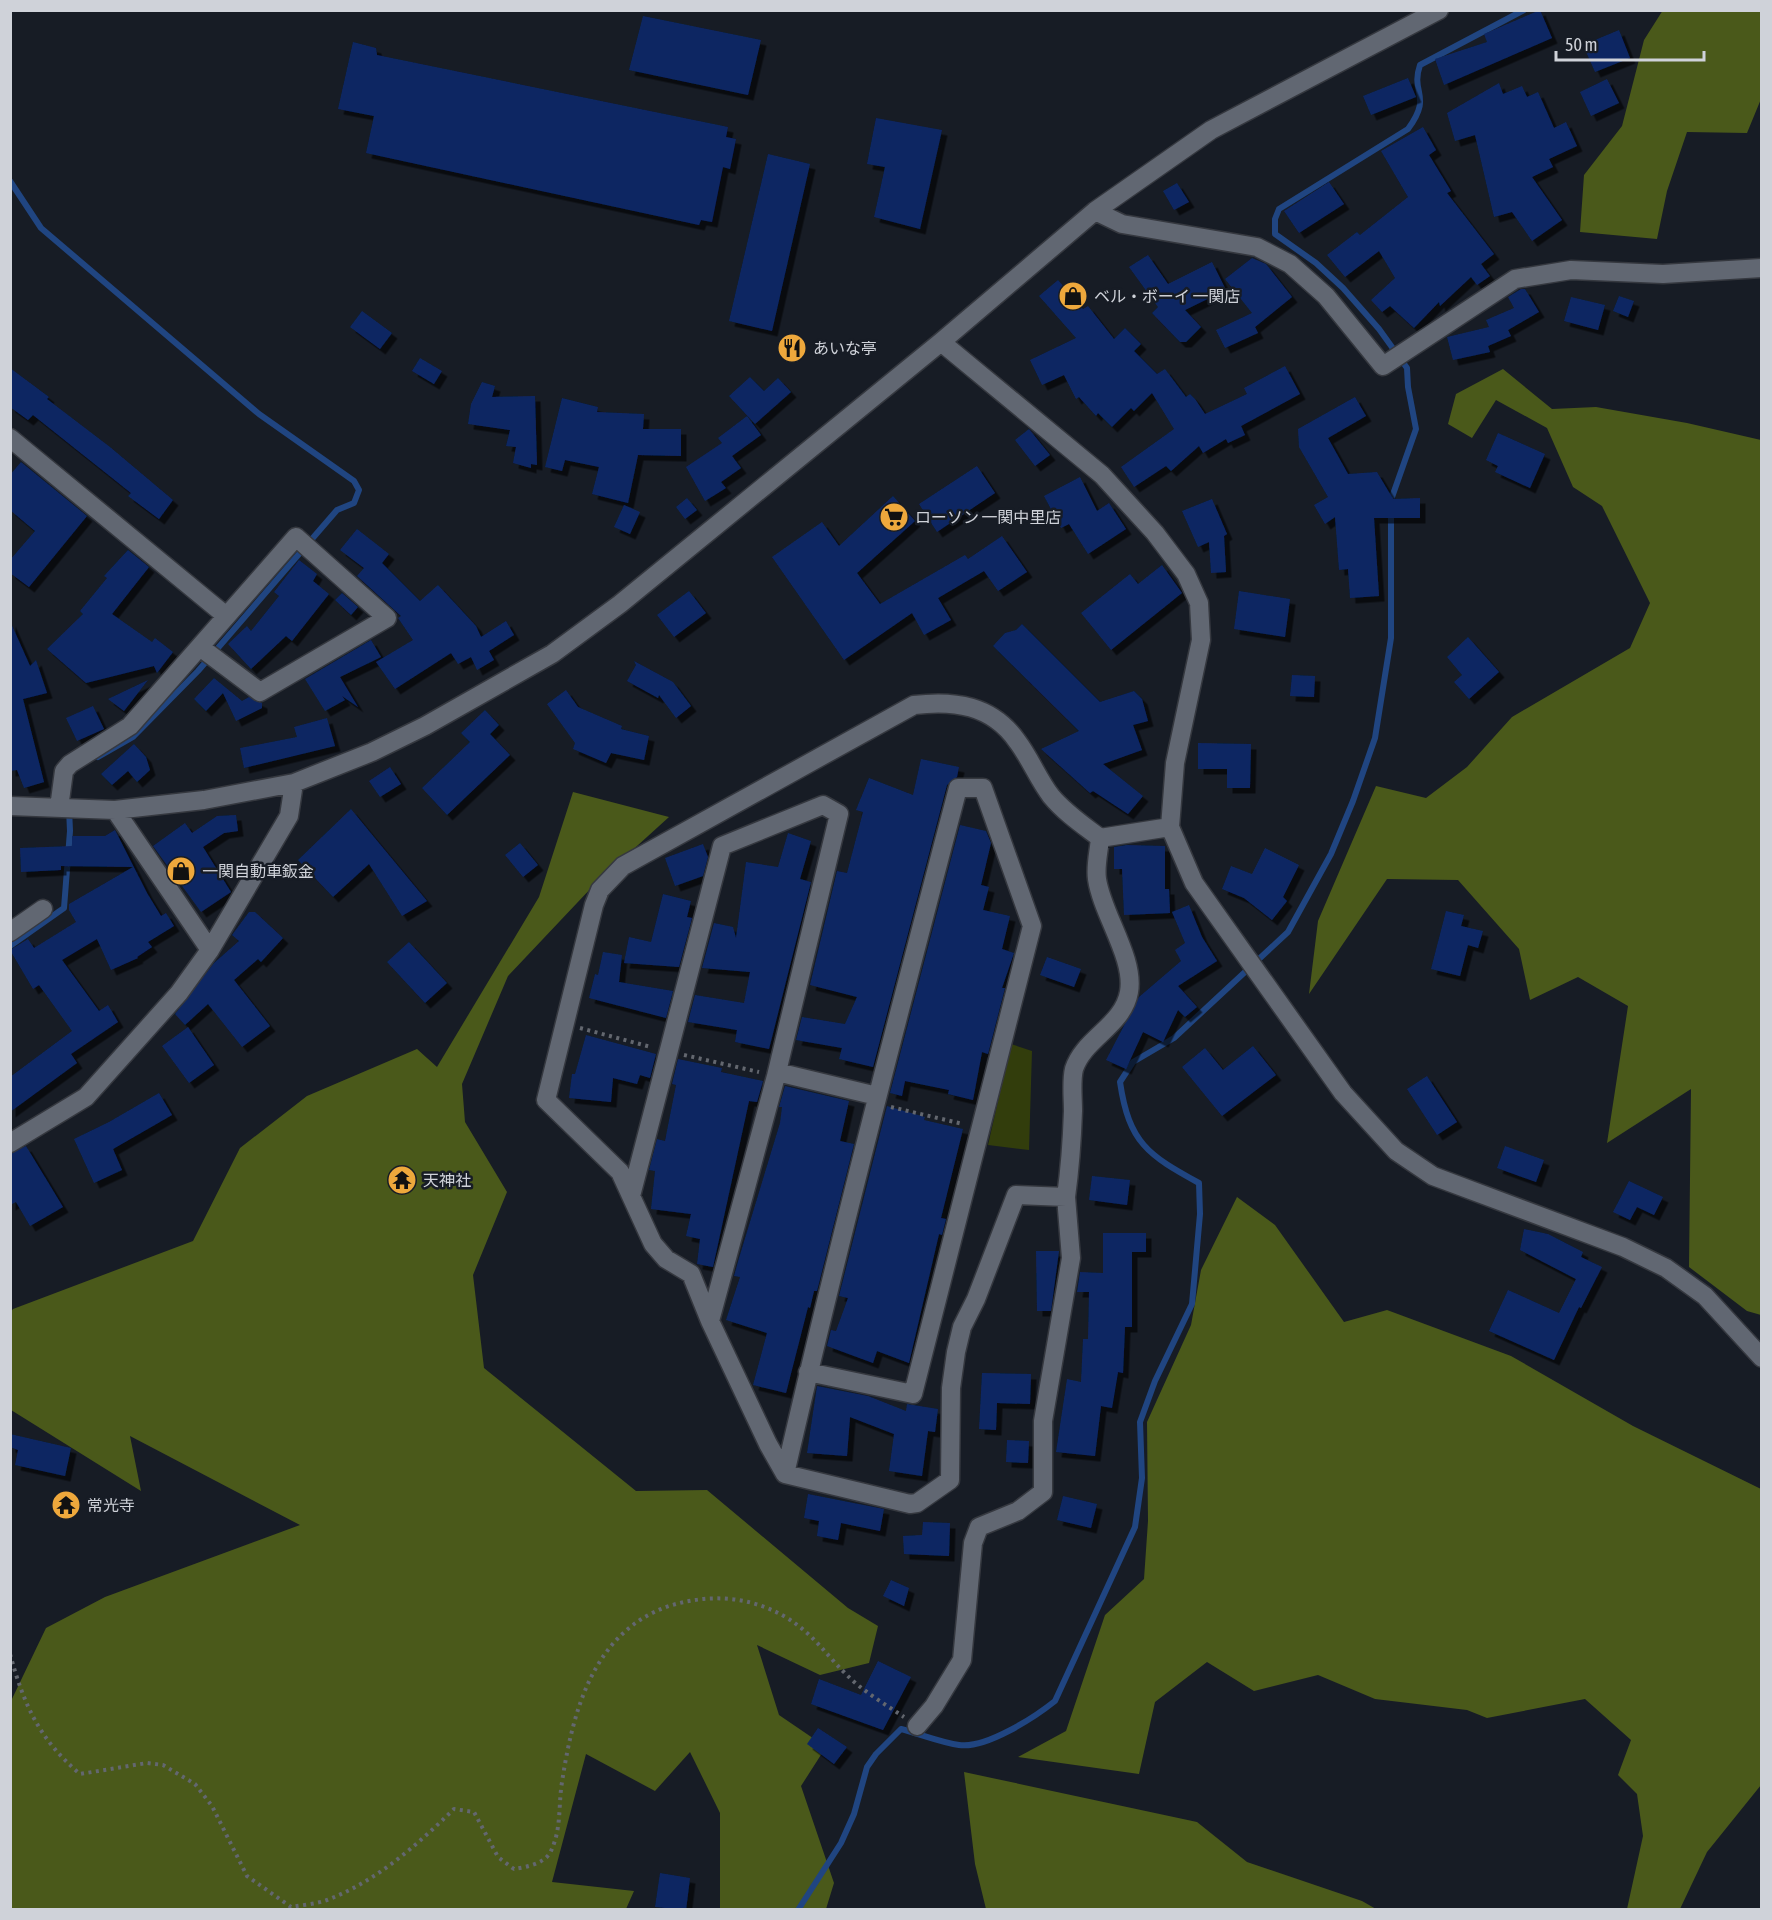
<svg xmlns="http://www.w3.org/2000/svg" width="1772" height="1920" font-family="'Asap Condensed','Noto Sans JP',sans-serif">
<defs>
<filter id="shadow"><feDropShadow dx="5.5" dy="5.5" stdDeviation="0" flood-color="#0009"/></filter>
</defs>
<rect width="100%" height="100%" fill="#171c25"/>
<path fill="#323d0c" d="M1011,1044L1032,1051L1029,1150L988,1145Z"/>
<path fill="#4a591a" d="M1663,10L1761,11V99L1747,133L1687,132L1667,191L1657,239L1580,232L1584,175L1622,126L1644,40Z
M1503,369L1552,409L1596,407L1687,423L1761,440V1315L1747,1311L1689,1267L1691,1089L1607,1143L1628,1006L1578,977L1530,1000L1519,949L1458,880L1387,879L1309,994L1318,921L1376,786L1426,798L1467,767L1512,717L1630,648L1650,603L1602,506L1573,487L1547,428L1496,400L1472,438L1448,424L1456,394Z
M573,792L669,817L594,885L508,976L462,1084L465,1122L507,1192L473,1275L484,1368L636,1491L707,1490L848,1608L878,1626L869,1663L820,1675L757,1645L779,1715L826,1747L801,1786L834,1883L826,1909H720V1813L690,1752L655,1791L586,1754L552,1882L634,1891L626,1909L11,1910V1701L46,1628L105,1597L300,1525L130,1436L141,1491L11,1410L10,1313L13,1309L193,1241L240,1148L307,1096L417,1049L437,1067L539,897Z
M1237,1197L1275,1225L1344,1322L1387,1310L1511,1356L1633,1426L1761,1489V1785L1707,1852L1680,1909H1627L1643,1836L1637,1794L1618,1775L1631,1740L1585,1699L1487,1718L1467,1710L1375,1699L1318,1675L1254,1691L1207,1662L1155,1702L1139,1774L1018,1757L1066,1731L1105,1615L1144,1579L1148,1521L1147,1422L1191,1325L1201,1270Z
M964,1772L1197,1822L1247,1862L1362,1901L1376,1909H986L975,1864Z"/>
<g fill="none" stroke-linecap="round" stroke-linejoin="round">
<path stroke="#204581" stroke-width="6" d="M10,181L41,228L259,414L354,481L359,490L354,503L337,510L198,671L133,737L98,757
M10,946L64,908L70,831L69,809
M798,1910L841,1843L854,1814L867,1767L876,1754L901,1729C920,1734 940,1742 959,1745C986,1749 1035,1717 1055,1701L1135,1527L1142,1478L1140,1422L1155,1381L1192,1304L1200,1214L1199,1183C1148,1155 1129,1143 1120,1082L1133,1062L1174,1038L1288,932L1331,854L1353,801L1375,738L1391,638V500L1416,429L1408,387L1407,368L1379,329L1343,288L1316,263L1275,234V219L1279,209L1408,129C1433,95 1410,94 1420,65L1524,10"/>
</g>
<path fill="#0b2662" filter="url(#shadow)" d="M1540,10L1552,38L1444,85L1435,59L1487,42L1484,34Z
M643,16L761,40L748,95L629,70Z
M1619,30L1630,58L1595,72L1583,45Z
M353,42L376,48L377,55L728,127L726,137L736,139L730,169L723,167L712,222L701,220L699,225L366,153L374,116L338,109Z
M1408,78L1416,97L1371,115L1363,96Z
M1607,79L1619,103L1591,116L1580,92Z
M1499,83L1503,94L1522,86L1527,97L1538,92L1554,128L1566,122L1577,146L1549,159L1553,167L1532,177L1562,220L1532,241L1512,212L1494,217L1475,135L1455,141L1447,113Z
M876,118L942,130L920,229L874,217L885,167L867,164Z
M1423,127L1436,150L1429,155L1451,191L1447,193L1494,254L1481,264L1490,276L1477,285L1471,277L1440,306L1439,302L1414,328L1390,306L1382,312L1371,300L1395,278L1379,251L1345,277L1327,255L1357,232L1360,235L1408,197L1381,151Z
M768,154L810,164L772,331L729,321Z
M1329,182L1344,204L1299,233L1284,211Z
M1177,183L1189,202L1174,210L1163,191Z
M1148,255L1168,284L1212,262L1226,290L1185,310L1201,327L1186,342H1180L1152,313L1158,307L1129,267Z
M1252,258L1266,264L1292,297L1255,327L1258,333L1225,348L1216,330L1252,313L1225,279Z
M1058,280L1083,309L1088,306L1114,339L1125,328L1141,344L1134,351L1157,374L1165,369L1186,397L1190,394L1195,399L1205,414L1247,394L1244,388L1285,366L1300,394L1241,426L1245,435L1228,443L1226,439L1203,453L1199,446L1171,471L1166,466L1134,487L1121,467L1174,429L1152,393L1134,411L1131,408L1112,427L1098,413L1096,416L1079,397L1076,399L1064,375L1042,385L1030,360L1076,338L1039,296Z
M1521,289H1525L1539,312L1508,330L1511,336L1488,346L1490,352L1453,360L1447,337L1489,327L1486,320L1514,308L1508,297Z
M1619,296L1634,301L1628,317L1613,311Z
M1571,297L1605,305L1598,330L1564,321Z
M362,311L392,333L380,349L350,327Z
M420,358L442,371L434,384L412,371Z
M10,368L49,397L47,399L110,447L173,500L159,519L128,496L131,493L33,415L28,420L10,407Z
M750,377L764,391L778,378L791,392L755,424L729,396Z
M482,382L495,386L492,397L535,396L537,465L531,464V468L513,463L516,447L506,446L510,430L468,424L471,404Z
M1355,397L1366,416L1328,438L1348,474L1377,472L1393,499L1420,498V518H1374L1379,596L1350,598L1348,569L1339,570L1335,517L1325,524L1314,505L1328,497L1299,447L1298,429Z
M562,398L598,407L597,412L644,414L643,429H681V456L638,455L628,503L592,494L599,467L565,460L562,471L545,467Z
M747,416L761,435L732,456L741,468L721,482L726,488L705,501L686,467L722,443L718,438Z
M1029,429L1050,455L1035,466L1015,440Z
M1498,433L1545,454L1530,488L1495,472L1498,466L1486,460Z
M21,462L87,516L29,587L10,573V560L35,531L10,510V475Z
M977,466L995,493L937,532L919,504Z
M1080,477L1097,511L1109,503L1126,529L1088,554L1069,524L1061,528L1044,496Z
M893,496L915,521L857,573L880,604L965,555L968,559L1002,536L1027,572L998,591L984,571L938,598L951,620L924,635L912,613L844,660L772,557L822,522L839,546Z
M687,498L697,510L685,519L676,507Z
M1212,499L1227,534L1224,536L1226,572L1211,573L1209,542L1198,547L1182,511Z
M624,505L640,512L630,534L614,527Z
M357,529L389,554L382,563L420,601L438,585L476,626L481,637L506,621L514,635L489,651L494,660L477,670L471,657L458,664L451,653L395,689L376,662L413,640L398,618L401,616L357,576L364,568L340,550Z
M128,550L149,567L112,614L152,642L155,638L173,652L157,673L154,666L86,683L47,649L83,614L80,611L107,578L104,576Z
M299,560L317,574L313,581L329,594L292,641L286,636L251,669L228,644L247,626L251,631L279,596L274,592Z
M1162,565L1182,593L1111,650L1081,613L1130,574L1138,584Z
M689,591L706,613L674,637L657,615Z
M1239,591L1290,599L1285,637L1234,629Z
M342,593L358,607L351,615L335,600Z
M10,621L30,666L36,660L47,693L23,699L44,782L24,788L17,770L10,771Z
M1022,624L1100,702L1134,691L1142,699L1148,721L1133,725L1142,750L1103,764L1143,796L1128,814L1093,791L1090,793L1041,749L1079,731L993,646L1005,633L1016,630Z
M1468,637L1499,672L1469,699L1454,682L1462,675L1447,657Z
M371,640L381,657L340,677L358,707L342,696L345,700L325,711L305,679Z
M634,661L673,682L691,706L676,718L659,695L658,698L627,681L636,665Z
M1292,675L1315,676L1314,697L1290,696Z
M214,678L242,701L249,697L262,703V708L236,721L223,693L206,711L194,699Z
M148,680L124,711L108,699Z
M566,690L578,707L622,726L621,729L649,736L644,760L611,753L606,763L573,749L575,743L547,704Z
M93,706L104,729L77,741L66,718Z
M485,710L499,725L490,734L510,755L447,815L422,788L470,742L461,733Z
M327,718L335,746L244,768L240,748L297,737L294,727Z
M1198,743L1251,744L1250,788H1227V769H1198Z
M134,744L146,757L150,770L137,782L128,771L112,785L101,774Z
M921,759L959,767L957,777L947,785L873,1067L839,1059L842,1048L796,1040L802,1017L845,1024L857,997L810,985L837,871L847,873L863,812L856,810L869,778L913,795Z
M390,767L401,784L380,797L369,781Z
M351,809L369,831L427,901L402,916L369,864L333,897L298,860Z
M236,815L238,831L224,833L203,847L231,892L201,912L153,846L185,823L192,833L217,816Z
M960,825L986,831L991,843L981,885L989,887L983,910L1010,916L1002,949L1014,953L1002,988H1005L988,1054L982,1052L973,1100L948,1094L949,1090L905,1081L902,1096L890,1093Z
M115,830L147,893L161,916L166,913L174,926L148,942L152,947L137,957L138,958L111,970L97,939L62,960L99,1011L108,1005L118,1022L71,1054L77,1063L10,1112V1077L72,1031L39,985L33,989L10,950L28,939L34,948L76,922L69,910V904L133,867L61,866V870L21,872L20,848L72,846V836H105Z
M788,833L811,841L800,879L811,882L769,1049L735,1042L737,1030L688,1022L695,995L744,1003L750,972L702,968L714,923L733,927L736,938L746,862L778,867Z
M520,843L538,865L523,877L505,855Z
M703,844L708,857L703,876L675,886L665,858Z
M1127,845L1165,846V889H1169L1170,913L1124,915L1122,869H1114V847Z
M1265,848L1299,865L1283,897L1287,901L1272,920L1244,898L1222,889L1231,866L1252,874Z
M663,894L691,901L687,917L692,918L679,967L624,963L629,937L651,942Z
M1189,905L1202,937L1217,961L1178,986L1197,1007L1185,1017L1178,1010L1163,1042L1143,1032L1126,1069L1106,1060L1139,997L1181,961L1175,950L1185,943L1172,912Z
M1446,911L1464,915L1461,926L1483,931L1478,948L1468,945L1460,976L1431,969Z
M249,912H255L283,938L261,962L258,959L234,980L270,1026L242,1047L208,1004L185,1025L175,1014L214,963L239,941L232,935Z
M409,942L447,983L425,1003L387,962Z
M603,952L622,955L619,982L673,991L666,1018L589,998L595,974L598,975Z
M1047,957L1081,969L1074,987L1040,975Z
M188,1027L214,1065L189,1083L162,1046Z
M586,1035L656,1054L650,1078L640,1075L637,1084L613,1078L611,1102L569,1098L572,1074H575Z
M1253,1046L1276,1075L1222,1116L1182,1067L1205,1048L1223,1070Z
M678,1059L722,1068L721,1072L763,1081L757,1102L749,1101L713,1267L697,1264L700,1239L686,1236L691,1214L651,1209L655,1171L649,1170L657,1139L665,1141L676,1085L672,1084Z
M1427,1076L1457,1122L1437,1135L1407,1089Z
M785,1086L849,1101L840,1141L854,1144L817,1291H814L810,1308L808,1307L786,1393L753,1385L767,1333L726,1320L740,1277L734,1276L739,1258L780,1123L782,1107H779Z
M159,1093L172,1115L113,1149L122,1170L94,1183L74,1139L109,1122Z
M887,1106L925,1117L924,1120L963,1129L941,1218L946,1219L942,1235L939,1234L909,1363L877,1351L873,1363L827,1346L831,1330L836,1331L848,1298L839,1296Z
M26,1146L63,1207L30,1226L16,1202L10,1205V1154Z
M1505,1146L1544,1160L1536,1182L1497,1168Z
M1092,1176L1130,1180L1127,1205L1089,1200Z
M1629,1181L1663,1197L1654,1215L1637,1207L1630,1220L1613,1212Z
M1524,1229L1548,1234L1583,1252L1581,1257L1602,1267L1581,1308L1579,1307L1554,1360L1489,1331L1508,1290L1559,1313L1576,1279L1520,1250Z
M1103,1233H1146V1252H1132V1327H1125L1123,1373L1118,1372L1112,1408L1101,1406L1095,1456L1056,1452L1067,1379L1081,1382L1083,1339H1088L1089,1292H1077L1080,1272L1103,1273Z
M1036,1251H1059L1051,1311H1037Z
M982,1373L1031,1374L1030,1404L997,1403L996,1430L979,1429Z
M817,1386L868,1396L906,1411L907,1404L938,1409L935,1432L928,1431L922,1476L889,1471L894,1434L850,1417L847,1456L807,1453Z
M10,1434L71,1448L65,1476L15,1465L18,1450L10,1447Z
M1007,1440L1029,1441L1028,1463L1006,1462Z
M808,1494L884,1509L880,1531L841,1523L838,1540L817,1536L819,1521L804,1518Z
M1063,1496L1097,1504L1091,1528L1057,1520Z
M923,1522L950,1523L949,1556L904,1554L903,1536L922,1535Z
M891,1580L909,1588L904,1606L883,1596Z
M878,1661L911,1677L883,1730L811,1704L819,1679L861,1695Z
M818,1728L847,1747L834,1764L807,1744Z
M660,1873L690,1878L686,1910L655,1907Z"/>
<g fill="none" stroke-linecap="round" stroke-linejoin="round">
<g stroke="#35383f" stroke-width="21">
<path id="minor" d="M1095,211L1122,224L1257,247L1290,264L1326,296L1383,366L1515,279L1571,270L1663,274L1762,268
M941,342L1102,475L1155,533L1186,574L1199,603L1201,640L1175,763L1170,827L1194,883L1343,1093L1396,1151L1433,1176L1623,1247L1666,1268L1705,1296L1762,1358
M10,438L225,615
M10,806L115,810L204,800L294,783L372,752L425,726L552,654L620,604L941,342L1095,211L1211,130L1439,10
M59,808L64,771L70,764L130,726L296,537L387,618L260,692L200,647
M115,810L210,950
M1100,838C1099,851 1095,866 1097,879C1102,914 1135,958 1129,992C1123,1026 1084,1038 1074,1069C1071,1081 1073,1098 1073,1111C1072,1140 1070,1168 1066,1197L1016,1195L976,1299L962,1327L956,1352L951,1388L950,1480L917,1503L910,1504L785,1474L768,1444L710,1321L691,1274L666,1259L653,1244L620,1172L546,1100L594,905L600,890L623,866L914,705C954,700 992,705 1017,741C1030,758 1038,779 1051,796C1065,813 1083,825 1100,838L1170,827
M10,932L43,909
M777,1072L877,1096
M10,1143L86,1097L179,993L210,950L289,816L294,783
M631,1196L722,846L823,805L839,814L776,1076L710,1321
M785,1474C838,1244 898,1016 958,788H983L1032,926L913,1394L808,1372
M917,1726L934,1706L962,1660L973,1543L979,1527L1018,1511L1043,1492V1421L1071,1258L1066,1197"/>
</g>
<path stroke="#63676f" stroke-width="4" stroke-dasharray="3 4.5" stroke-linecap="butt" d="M580,1028L651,1047
M684,1055L759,1072
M891,1107L963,1124
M10,1654C24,1705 39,1739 80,1774L147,1763L163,1765L195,1784L212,1806L247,1876L291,1907C302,1905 316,1904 327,1900C377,1881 417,1845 454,1809L474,1812L498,1857L514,1869C526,1867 543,1864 550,1853C562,1829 558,1807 562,1782C573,1711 593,1632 669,1606C701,1596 735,1595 767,1608C814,1627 824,1657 859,1686C873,1697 889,1707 904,1717"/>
<use href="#minor" stroke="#616772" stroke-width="18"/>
</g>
<defs>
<g id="shop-disc" transform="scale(1.5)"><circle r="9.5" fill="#eea83c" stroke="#171c25"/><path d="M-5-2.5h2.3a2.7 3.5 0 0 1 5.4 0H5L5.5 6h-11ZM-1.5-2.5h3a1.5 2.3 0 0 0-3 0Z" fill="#111"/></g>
<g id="restaurant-disc" transform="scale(1.5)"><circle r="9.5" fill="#eea83c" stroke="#171c25"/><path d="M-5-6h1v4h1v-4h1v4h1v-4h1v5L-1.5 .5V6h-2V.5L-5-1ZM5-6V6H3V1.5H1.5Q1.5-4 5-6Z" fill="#111"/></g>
<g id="supermarket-disc" transform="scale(1.5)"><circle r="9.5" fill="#eea83c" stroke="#171c25"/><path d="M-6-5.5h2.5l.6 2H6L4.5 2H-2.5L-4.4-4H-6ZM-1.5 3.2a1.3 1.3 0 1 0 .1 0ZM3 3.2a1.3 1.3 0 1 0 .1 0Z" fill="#111"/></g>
<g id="temple-disc" transform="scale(1.5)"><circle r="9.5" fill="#eea83c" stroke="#171c25"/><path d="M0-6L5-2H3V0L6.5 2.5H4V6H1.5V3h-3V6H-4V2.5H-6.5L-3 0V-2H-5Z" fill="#111"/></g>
</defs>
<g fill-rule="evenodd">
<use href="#shop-disc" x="1073" y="296"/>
<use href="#restaurant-disc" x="792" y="348"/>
<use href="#supermarket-disc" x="894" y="517"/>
<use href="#shop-disc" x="181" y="871"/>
<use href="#temple-disc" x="402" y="1180"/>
<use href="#temple-disc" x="66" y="1505"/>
</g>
<g text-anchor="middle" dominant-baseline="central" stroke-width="5" stroke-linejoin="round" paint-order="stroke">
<g font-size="16" fill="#cfd2d9" stroke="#171c25" text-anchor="start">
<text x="1094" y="296">ベル・ボーイ 一関店</text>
<text x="813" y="348">あいな亭</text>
<text x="915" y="517">ローソン 一関中里店</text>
<text x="202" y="871">一関自動車鈑金</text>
<text x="423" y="1180">天神社</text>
<text x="87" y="1505">常光寺</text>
</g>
</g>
<rect width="1772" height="1920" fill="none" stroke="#cfd2d9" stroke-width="24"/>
<path d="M1556 51v9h148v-9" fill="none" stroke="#cfd2d9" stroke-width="3"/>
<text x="1565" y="51" font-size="18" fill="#cfd2d9" stroke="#171c25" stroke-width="4.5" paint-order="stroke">50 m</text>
</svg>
